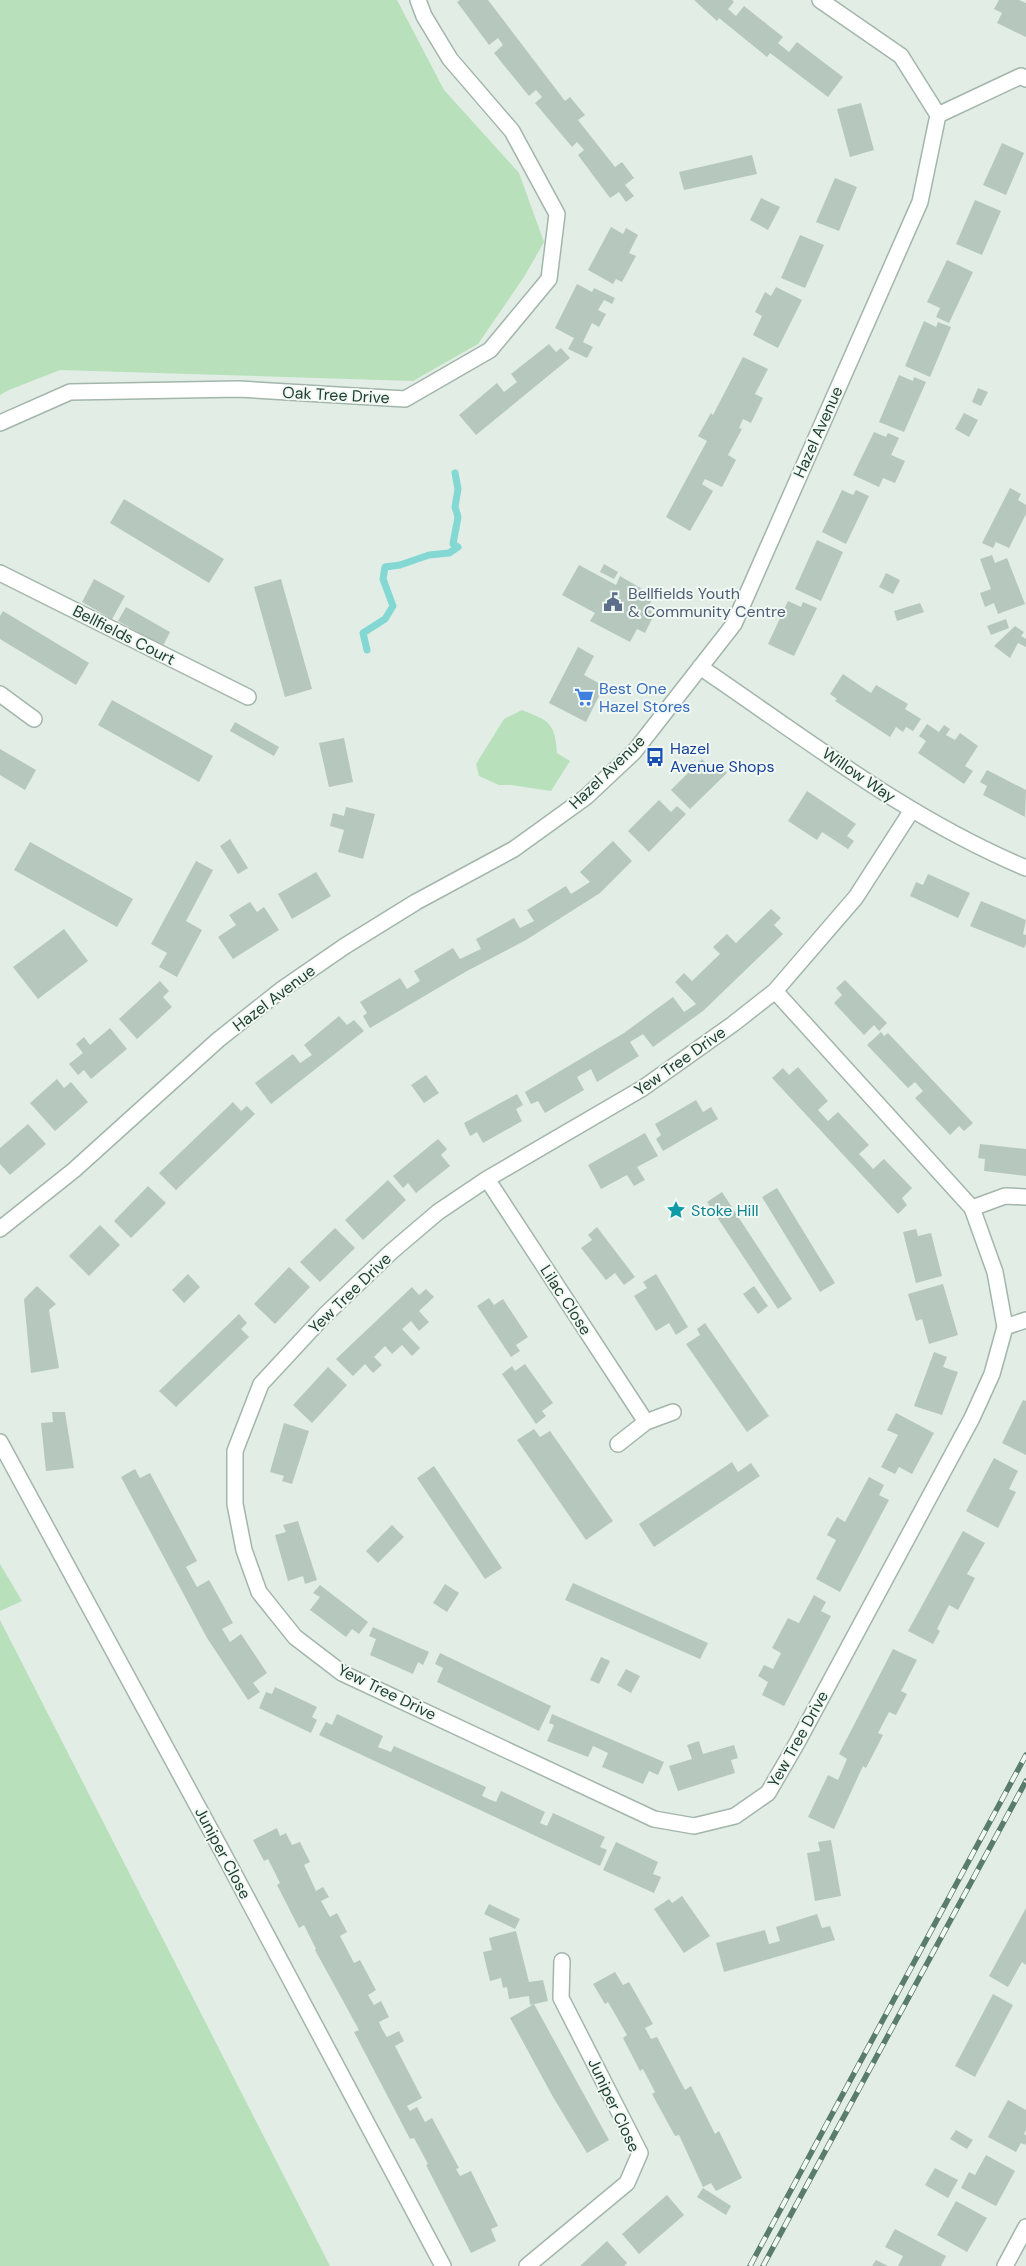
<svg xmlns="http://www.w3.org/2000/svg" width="1026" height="2266" font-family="'DM Sans',sans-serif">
<rect width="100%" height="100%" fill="#e1ede5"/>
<path fill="#b8e1bb" d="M0,0H397L444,90L519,173L544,242L524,277L478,344L413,381L60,370L9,390L0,395Z
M522,710C549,721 555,722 557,753L570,761L551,791L511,785H499L479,776L476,764L504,719Z
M0,1564L22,1601L0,1611Z
M0,1620L330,2266H0Z"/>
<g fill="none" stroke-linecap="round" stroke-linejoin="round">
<path stroke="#83d8d4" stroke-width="7" d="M367,650L363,633L385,619L393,606L383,579L385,567L400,565L429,555L449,553L458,547L453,544L458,517L455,507L458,489L455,473"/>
</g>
<path fill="#b6c8be" d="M460,0H488L565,101L570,97L585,115L578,120L615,167L622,162L634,178L625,185L634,196L626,202L619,192L610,198L578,155L584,150L577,142L572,147L535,103L542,97L536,90L529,96L494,53L503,45L498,38L489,45L457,2Z
M694,0H732L734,2L728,9L736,16L744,6L783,37L778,43L789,52L797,42L843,77L828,97L770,53L767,57L719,18L717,21Z
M999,0H1019L1026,3V37L997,23L1002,13L994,9Z
M861,103L874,150L850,157L837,109Z
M1002,143L1024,153L1006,195L983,185Z
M752,155L757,174L684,190L679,172Z
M835,178L857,187L839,231L816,222Z
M761,198L780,207L768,230L750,220Z
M975,200L1001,211L982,255L956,244Z
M611,227L623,234L626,228L638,235L629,253L636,256L622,282L616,279L613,284L588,270Z
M800,235L824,245L805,288L781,278Z
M947,260L973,272L949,323L936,317L940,308L927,302Z
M577,284L592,292L594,288L615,298L612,304L604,300L598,310L606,314L599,327L592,323L583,342L593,347L587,358L568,349L574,338L555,328Z
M776,287L802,300L778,348L753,335L762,316L755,312L765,292L771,296Z
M924,321L936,327L938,322L951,327L930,377L905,366Z
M549,344L556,352L561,348L570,358L476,435L459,415L497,383L504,392L517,382L511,374Z
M743,357L768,369L755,394L763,398L751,423L743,419L739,428L742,429L728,455L736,460L722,487L705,479L702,484L713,491L690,531L666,517L707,441L698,436L711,413L713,415Z
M899,375L913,381L914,377L926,382L904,432L879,422Z
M978,388L988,392L981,406L972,402Z
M964,413L978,420L969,437L955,429Z
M874,432L886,437L888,433L899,438L891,455L905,461L895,483L883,478L879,487L853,475Z
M1010,488L1021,494L1018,500L1026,505V514L1009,548L996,542L993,548L982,543Z
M842,490L853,495L856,490L869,496L846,544L822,532Z
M124,499L224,559L209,583L110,523Z
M817,540L843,552L821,601L795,589Z
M992,555L995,563L1007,558L1025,604L998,614L994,603L985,607L980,593L991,589L980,559Z
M604,564L618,572L614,579L600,572Z
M579,565L616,585L620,576L654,596L647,609L655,613L645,633L637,629L630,642L590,621L595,613L562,595Z
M886,573L900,580L893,594L879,587Z
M94,579L125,596L112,619L82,602Z
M281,579L312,689L285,697L254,587Z
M788,601L801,607L803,602L817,608L794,656L768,644Z
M920,603L924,612L897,621L894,611Z
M126,607L170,632L163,646L118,621Z
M3,611L89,663L76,685L0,639V616Z
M1006,619L1009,628L991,635L987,626Z
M1015,626L1024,632L1021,636L1026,639V647L1018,643L1010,658L994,646Z
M578,647L594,656L584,675L604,686L586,722L549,703Z
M843,674L871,693L876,685L908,704L905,709L921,719L913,731L906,727L903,732L896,727L890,737L835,701L837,699L830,694Z
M112,700L213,756L199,782L98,725Z
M235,722L279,747L274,756L230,731Z
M927,724L939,732L944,725L950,729L946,735L955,740L960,733L978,746L965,766L973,771L964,784L918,753L926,741L919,736Z
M344,738L353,782L329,787L319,743Z
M0,749L36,770L25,790L0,775Z
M702,759L711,769L718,763L727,773L690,809L671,790Z
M987,770L1026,790L1025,817L983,795L987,786L980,782Z
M807,791L856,824L847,836L854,841L848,849L822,832L817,840L788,821Z
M659,800L671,812L677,806L686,814L649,852L628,831Z
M346,807L375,814L363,859L338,852L344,830L330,826L333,813L344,816Z
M230,839L248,868L238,874L220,846Z
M613,841L632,861L600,893L526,940L467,971L370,1028L363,1016L367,1013L360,1002L400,978L407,989L420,981L414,971L453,948L460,959L481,949L476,939L514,918L520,928L534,921L527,910L566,886L571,894L590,882L580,872Z
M30,842L133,899L117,927L14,870Z
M196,861L213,870L186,921L202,930L177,977L159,967L167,953L151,944Z
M316,872L331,896L292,919L278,894Z
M928,874L970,893L958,918L910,896L916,882L923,885Z
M981,901L1026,920L1023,934L1026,935V944L1024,948L970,926Z
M250,902L257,912L264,907L279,930L233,959L218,937L236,925L229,915Z
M771,909L781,918L774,925L783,934L703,1011L653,1047L643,1034L630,1042L639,1056L597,1082L591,1069L577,1077L584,1090L545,1113L538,1101L531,1104L525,1092L624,1033L673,997L684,1012L696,1004L675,982L684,973L692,981L720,954L713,947L727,934L736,943Z
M64,929L88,961L38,999L13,967Z
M845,980L887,1023L879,1031L874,1025L864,1035L834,1003L842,995L836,988Z
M160,981L169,991L163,997L172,1007L137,1039L119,1019Z
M339,1016L347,1025L354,1020L364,1031L271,1104L255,1083L293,1054L300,1063L312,1055L304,1045Z
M110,1028L127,1049L91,1079L84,1070L78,1075L69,1064L83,1053L76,1044L84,1037L90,1045Z
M881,1032L884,1036L888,1033L973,1123L964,1131L959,1126L950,1135L915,1098L923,1091L915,1082L908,1088L867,1045Z
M798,1067L828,1101L818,1110L828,1121L838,1112L869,1145L859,1154L864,1159L873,1169L884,1159L912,1188L902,1198L907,1205L898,1214L772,1078L783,1068L789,1075Z
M426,1075L439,1093L424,1103L411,1085Z
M57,1079L64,1088L71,1082L88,1102L55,1131L30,1103Z
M517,1094L523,1105L516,1109L522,1121L483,1143L477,1132L470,1136L464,1123Z
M696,1100L703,1112L711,1107L718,1119L663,1151L656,1139L661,1135L655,1124Z
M233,1102L241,1111L247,1106L255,1114L176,1190L159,1173Z
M28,1124L46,1144L10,1175L0,1164V1148Z
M645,1133L658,1156L637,1167L645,1180L634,1186L627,1175L601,1189L588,1165Z
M438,1139L447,1149L441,1155L450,1166L416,1193L408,1183L403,1188L393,1176Z
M980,1144L1026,1149V1176L984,1171L985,1159L978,1158Z
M388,1180L406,1200L363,1240L345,1220Z
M148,1186L166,1203L131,1238L114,1221Z
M777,1188L835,1283L820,1292L762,1197Z
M722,1192L792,1299L778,1309L707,1202Z
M100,1225L120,1245L89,1276L69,1256Z
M597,1227L635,1277L624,1285L615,1273L606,1280L581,1248L592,1240L588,1235Z
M335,1228L355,1248L320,1282L300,1262Z
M916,1229L918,1236L931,1233L942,1276L916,1283L903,1232Z
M289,1267L310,1287L275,1324L254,1304Z
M188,1274L200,1287L184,1303L172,1290Z
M656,1274L688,1327L676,1335L669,1323L656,1331L634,1296L647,1288L643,1282Z
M943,1284L958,1335L929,1344L922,1319L916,1321L908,1294Z
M37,1286L56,1304L49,1310L59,1368L31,1373L24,1299Z
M754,1286L768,1306L758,1314L743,1294Z
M412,1287L419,1295L426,1289L434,1297L419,1311L429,1322L419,1331L411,1321L402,1329L420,1348L412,1356L402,1345L392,1354L385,1346L374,1357L382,1365L373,1373L365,1364L353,1376L336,1359Z
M489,1298L494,1305L503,1299L528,1337L516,1345L520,1351L511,1357L477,1306Z
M239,1314L247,1323L241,1329L249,1337L176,1407L159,1391Z
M705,1323L769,1416L747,1432L686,1344L700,1335L697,1329Z
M934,1352L947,1357L943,1367L958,1372L942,1415L914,1406Z
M525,1364L553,1403L542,1411L546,1416L536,1424L502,1374L512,1366L515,1371Z
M328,1367L347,1385L312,1423L293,1405Z
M1023,1400L1026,1401V1455L1002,1443Z
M52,1412H65L74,1468L46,1471L41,1423L53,1422Z
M896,1413L934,1433L912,1474L899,1467L895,1474L881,1467L898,1435L887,1430Z
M284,1423L309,1431L292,1484L282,1481L284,1476L270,1472Z
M534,1429L540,1437L550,1431L613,1521L586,1540L517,1440Z
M994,1458L1018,1471L1009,1489L1016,1492L998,1528L966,1511Z
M732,1462L738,1472L751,1463L760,1476L654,1547L639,1524Z
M434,1466L502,1568L485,1579L417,1478Z
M135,1469L140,1478L150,1473L197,1561L186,1567L197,1587L209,1580L233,1623L222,1629L230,1642L241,1634L267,1673L253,1683L260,1692L248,1700L207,1638L121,1477Z
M869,1477L884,1485L879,1495L889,1500L840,1592L816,1579L836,1540L827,1535L837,1517L845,1522Z
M298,1521L317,1580L305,1584L303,1576L288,1581L275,1535L286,1532L283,1525Z
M392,1525L404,1537L378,1563L366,1551Z
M963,1531L985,1543L967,1574L975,1578L958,1610L949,1605L937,1629L940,1631L933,1644L908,1631Z
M573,1583L708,1643L700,1659L565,1600Z
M445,1584L459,1593L447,1612L433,1603Z
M320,1585L368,1622L359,1634L352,1629L346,1637L310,1610L320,1597L313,1593Z
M814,1595L826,1602L821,1611L831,1616L784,1706L762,1695L768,1682L758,1676L764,1665L773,1669L781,1653L772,1648L788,1618L799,1623Z
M373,1627L429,1652L423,1665L418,1662L413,1674L370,1655L376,1639L369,1636Z
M893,1649L917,1660L901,1691L907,1694L896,1715L889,1712L878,1733L883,1735L866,1768L863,1766L834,1829L808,1817L828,1775L838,1780L847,1759L839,1754Z
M440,1653L551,1706L539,1731L437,1682L443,1668L435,1664Z
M601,1657L610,1661L599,1684L590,1680Z
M626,1669L640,1676L631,1693L617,1685Z
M275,1687L317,1707L312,1717L317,1720L311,1733L259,1708L266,1692L272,1694Z
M337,1714L383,1736L378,1747L391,1752L394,1746L486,1787L482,1796L491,1800L496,1802L501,1791L545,1812L540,1823L547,1826L553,1813L605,1837L600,1847L607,1850L600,1866L319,1735L326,1722L332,1725Z
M552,1714L664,1762L658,1775L649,1771L643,1784L602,1767L608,1753L593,1746L588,1757L547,1741L554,1725L549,1723Z
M699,1741L703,1754L734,1745L738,1758L731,1760L735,1773L678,1791L669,1766L692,1759L687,1745Z
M277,1828L280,1836L286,1833L292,1845L300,1842L310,1862L304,1865L316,1891L323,1887L329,1897L321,1901L330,1917L337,1913L347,1932L340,1936L354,1963L360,1960L376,1990L368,1995L374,2005L381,2001L389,2017L379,2022L382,2029L387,2037L399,2031L404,2041L395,2046L422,2098L407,2106L410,2111L417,2107L425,2122L432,2118L459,2168L456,2169L460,2176L471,2171L498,2226L491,2229L496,2241L471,2253L426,2165L428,2164L414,2138L410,2139L354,2032L359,2030L315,1950L316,1949L304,1925L299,1928L277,1885L280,1883L268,1859L264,1861L253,1840Z
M831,1840L841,1896L815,1901L807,1853L820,1851L818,1842Z
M616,1842L658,1862L653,1874L661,1877L654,1893L603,1870Z
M682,1896L710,1936L684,1953L654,1909L669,1899L672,1903Z
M489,1904L520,1919L515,1929L484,1914Z
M1026,1908V1965L1022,1962L1008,1987L989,1976Z
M817,1914L822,1928L830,1926L835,1940L724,1972L716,1943L765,1930L769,1944L780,1941L776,1927Z
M516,1931L529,1982L543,1980L548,2001L530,2005L529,1996L509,1999L507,1987L503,1988L501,1978L490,1981L483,1952L492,1950L489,1938Z
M615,1972L623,1985L629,1982L653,2024L645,2028L651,2039L657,2037L685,2090L691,2086L715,2134L719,2131L742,2178L716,2191L711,2183L703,2187L679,2135L675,2136L652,2094L655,2092L643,2069L640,2071L623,2038L627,2035L608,2002L605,2004L593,1984Z
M993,1994L1013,2005L975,2077L955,2066Z
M534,2004L609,2140L587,2153L553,2097L510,2018Z
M1008,2100L1026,2110V2130L1024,2134L1026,2135V2143L1025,2145L1021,2143L1016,2152L988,2137Z
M956,2130L973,2140L967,2149L950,2139Z
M986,2155L1015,2171L996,2206L961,2188L969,2172L975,2175Z
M935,2168L958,2180L948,2198L925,2185Z
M703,2188L731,2206L726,2215L697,2197Z
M667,2195L684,2215L639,2254L622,2234Z
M956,2201L987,2218L967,2252L937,2235Z
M895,2229L946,2256L941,2266H898L903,2256L885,2247Z
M607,2241L627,2263L624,2266H580Z
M876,2260L888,2266H872Z"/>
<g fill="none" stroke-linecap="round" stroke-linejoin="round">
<g stroke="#a3b6ab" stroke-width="18">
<path id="minor" d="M938,115L1021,76L1026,79
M0,423L70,392L239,389L405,399L490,350L549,279L557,214L512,131L450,59L424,16L418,0
M0,573L248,697
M700,667C805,738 908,819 1026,868
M0,694L34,719
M912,810L856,897L775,991L733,1024L643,1088L487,1179L438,1212L391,1252L324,1316L261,1384L235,1451V1504L244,1550L259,1592L295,1637L342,1673L654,1819L694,1826L735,1816L768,1793L797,1743L972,1418L992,1374L1005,1327L1026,1320
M775,991L972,1208L1005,1196L1026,1197
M487,1179L646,1422
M972,1208L995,1272L1005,1327
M0,1229L74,1170L218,1040L281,990L345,946L416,902L514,849L586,797L634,752L734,624L920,202L938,115L901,56L820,0
M0,1442L223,1853L443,2266
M618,1444L646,1422L673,1412
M527,2266L627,2183L640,2153L561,1998L562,1961"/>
</g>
<g stroke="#a3b6ab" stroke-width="18">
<path id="tertiary" d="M1005,2266L1026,2227"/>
</g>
<use href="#minor" stroke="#fff" stroke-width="15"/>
<use href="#tertiary" stroke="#fff" stroke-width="15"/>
<g stroke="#5a7c6c" stroke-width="5.5">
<path id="rail" d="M750,2266L1026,1755
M763,2266L1026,1781"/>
</g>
<use href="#rail" stroke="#f2f9f4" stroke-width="4" stroke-dasharray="11" stroke-linecap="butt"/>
</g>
<defs>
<g id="civic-bare" transform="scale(1.5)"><path d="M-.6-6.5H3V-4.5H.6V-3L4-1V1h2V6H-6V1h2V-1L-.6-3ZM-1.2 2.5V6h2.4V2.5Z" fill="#5c6f8a" stroke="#f2f9f4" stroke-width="2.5" paint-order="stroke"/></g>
<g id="supermarket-bare" transform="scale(1.5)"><path d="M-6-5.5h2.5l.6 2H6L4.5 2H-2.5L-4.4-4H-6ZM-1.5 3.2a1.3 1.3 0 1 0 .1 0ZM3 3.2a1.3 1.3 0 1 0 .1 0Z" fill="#3f7fe0" stroke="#f2f9f4" stroke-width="2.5" paint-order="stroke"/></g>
<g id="bus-bare" transform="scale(1.5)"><path d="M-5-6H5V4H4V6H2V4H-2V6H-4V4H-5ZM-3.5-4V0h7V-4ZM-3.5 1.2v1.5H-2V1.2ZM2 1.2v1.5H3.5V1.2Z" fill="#1a4fb4" stroke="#f2f9f4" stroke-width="2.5" paint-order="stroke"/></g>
<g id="sight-bare" transform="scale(1.5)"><path d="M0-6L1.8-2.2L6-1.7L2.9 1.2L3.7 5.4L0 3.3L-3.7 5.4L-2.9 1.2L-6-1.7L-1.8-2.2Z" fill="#0f9aa8" stroke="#f2f9f4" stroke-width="2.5" paint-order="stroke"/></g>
</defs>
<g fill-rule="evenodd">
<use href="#civic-bare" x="613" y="602"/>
<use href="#supermarket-bare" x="584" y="697"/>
<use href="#bus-bare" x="655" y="757"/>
<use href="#sight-bare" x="676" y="1210"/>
</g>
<g text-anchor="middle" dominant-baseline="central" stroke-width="4" stroke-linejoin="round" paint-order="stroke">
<g font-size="16" fill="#1f4031" stroke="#f2f9f4">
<text transform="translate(336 395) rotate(3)">Oak Tree Drive</text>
<text transform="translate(818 432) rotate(-66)">Hazel Avenue</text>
<text transform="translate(124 635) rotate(27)">Bellfields Court</text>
<text transform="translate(607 772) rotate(-44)">Hazel Avenue</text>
<text transform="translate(859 775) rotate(34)">Willow Way</text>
<text transform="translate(274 998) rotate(-37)">Hazel Avenue</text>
<text transform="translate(680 1061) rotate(-35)">Yew Tree Drive</text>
<text transform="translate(350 1293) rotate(-44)">Yew Tree Drive</text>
<text transform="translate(566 1300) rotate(57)">Lilac Close</text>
<text transform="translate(387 1692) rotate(26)">Yew Tree Drive</text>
<text transform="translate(798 1739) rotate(-61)">Yew Tree Drive</text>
<text transform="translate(223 1853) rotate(62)">Juniper Close</text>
<text transform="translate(614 2105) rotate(65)">Juniper Close</text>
</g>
<g font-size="16" fill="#4e5e75" stroke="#f2f9f4" text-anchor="start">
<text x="628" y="593">Bellfields Youth<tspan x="628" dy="18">&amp; Community Centre</tspan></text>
</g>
<g font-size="16" fill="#366cbe" stroke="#f2f9f4" text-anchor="start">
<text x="599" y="688">Best One<tspan x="599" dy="18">Hazel Stores</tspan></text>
</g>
<g font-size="16" fill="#164399" stroke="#f2f9f4" text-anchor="start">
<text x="670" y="748">Hazel<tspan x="670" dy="18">Avenue Shops</tspan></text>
</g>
<g font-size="16" fill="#0d838f" stroke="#f2f9f4" text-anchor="start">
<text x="691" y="1210">Stoke Hill</text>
</g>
</g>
</svg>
